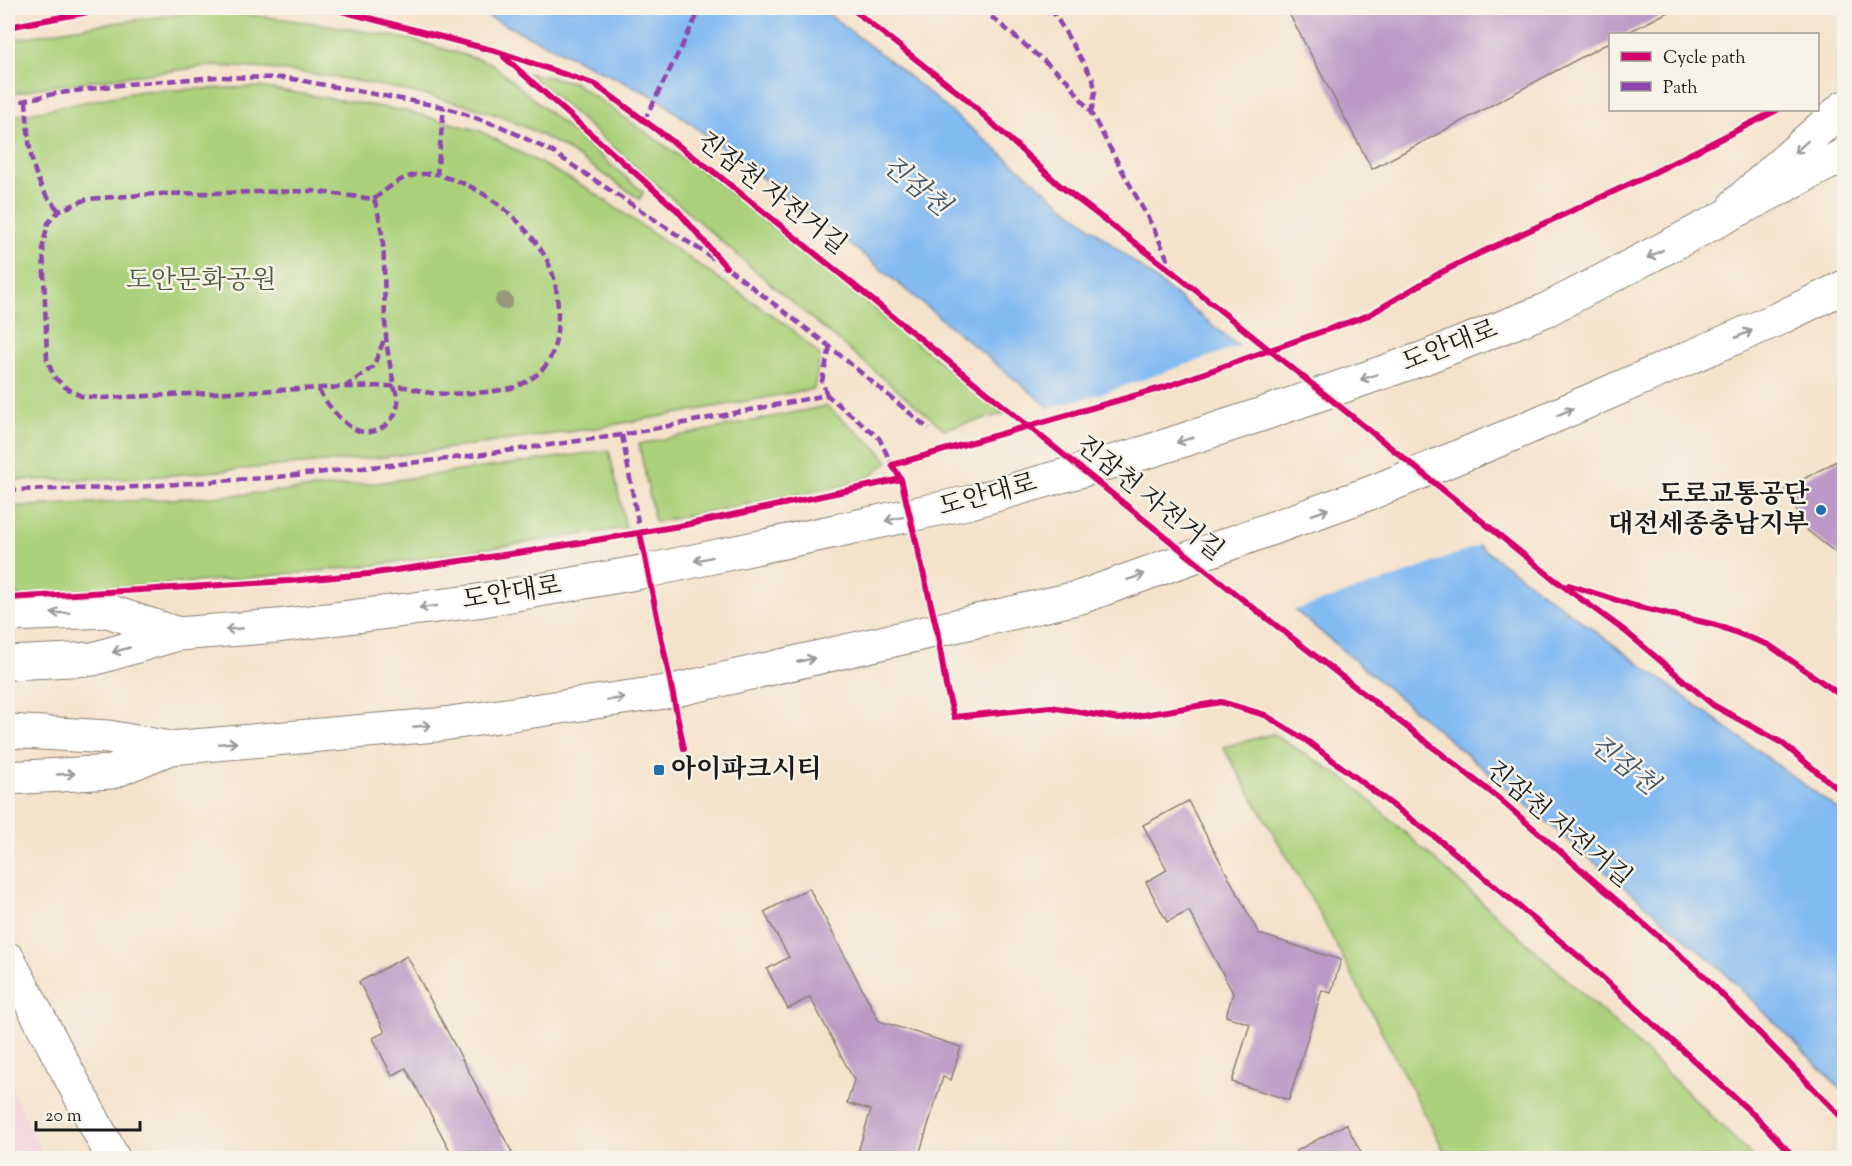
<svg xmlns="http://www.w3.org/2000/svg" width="1852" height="1166" font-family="'Sorts Mill Goudy','Noto Serif KR',serif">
<rect width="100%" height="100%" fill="#f7f3e8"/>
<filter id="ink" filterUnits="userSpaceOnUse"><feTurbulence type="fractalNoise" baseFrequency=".0167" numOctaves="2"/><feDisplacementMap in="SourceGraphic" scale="12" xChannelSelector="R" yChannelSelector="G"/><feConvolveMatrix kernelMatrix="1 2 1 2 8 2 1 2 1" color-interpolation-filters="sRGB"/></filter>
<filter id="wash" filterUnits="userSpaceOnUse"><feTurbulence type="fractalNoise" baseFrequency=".008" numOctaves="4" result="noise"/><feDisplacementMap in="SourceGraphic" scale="24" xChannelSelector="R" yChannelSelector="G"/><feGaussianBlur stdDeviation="1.35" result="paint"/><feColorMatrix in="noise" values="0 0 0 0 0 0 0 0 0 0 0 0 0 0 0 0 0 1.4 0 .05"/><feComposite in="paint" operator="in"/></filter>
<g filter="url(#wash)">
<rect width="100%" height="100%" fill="#f5e2cb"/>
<path fill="#f3cfde" d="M8,1082L45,1158H8Z"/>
<path fill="#acd17b" stroke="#64764c" stroke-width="1.5" d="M211,10L321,24L414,40L491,63L643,192L640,199C600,172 560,142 516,123C488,110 459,103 429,96C358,79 282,67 209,66L45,87L8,95V41L69,29Z
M528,73L573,82L720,184L1004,414L944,429L774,287Z
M260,87L406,111L480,131L585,187L788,326L820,355L814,389L590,429L385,457L126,479L8,480V117L141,91Z
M826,406L878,449L888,462L870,477L837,487L655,522L639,444Z
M609,450L626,528L376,565L249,578L8,596V507L212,497L376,483Z
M1273,734L1347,780L1626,1033L1754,1158H1448L1314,903L1223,747Z"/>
<path fill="#82baf2" stroke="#4f6b87" stroke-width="1.5" d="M450,8H820L894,64L1063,205L1246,352L1482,548L1844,814V1092L1718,966L1283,600L860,252L657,98L485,15Z"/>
<path fill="#f5e2cb" d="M1243,345L1482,544L1399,576L1292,611L1045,409L1107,392Z"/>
<g id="blocks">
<path fill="#bb98c6" d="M1286,8H1676L1625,34H1610V42L1372,169Z
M1844,457V559L1808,531L1785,489Z
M1188,801L1259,934L1341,960L1331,993L1322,990L1289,1100L1232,1082L1250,1024L1226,1016L1233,993L1189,911L1167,922L1146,882L1167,870L1143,825Z
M809,888L879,1021L961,1047L951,1080L943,1077L918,1158H856L871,1110L847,1103L854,1080L810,997L788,1009L767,969L789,957L764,912Z
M407,956L515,1158H454L406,1068L392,1076L373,1038L385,1032L359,982Z
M1346,1124L1364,1158H1300L1296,1151Z"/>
</g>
</g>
<g filter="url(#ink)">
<use href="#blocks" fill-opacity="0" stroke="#887f74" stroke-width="1.5"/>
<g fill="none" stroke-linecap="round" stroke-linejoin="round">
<g stroke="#887f74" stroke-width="35">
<path id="minor" d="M8,959L113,1158"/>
</g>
<g stroke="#887f74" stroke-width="35">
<path id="tertiary" d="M1736,204L1844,107"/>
</g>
<g stroke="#887f74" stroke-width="35">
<path id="secondary" d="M8,615L108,611L178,634
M8,663L93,659L178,634L277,626L477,601L647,571L971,502L1150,451L1260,415L1424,358L1546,310L1844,155
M8,731L108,737L170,748L436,725L672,691L1081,597L1373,492L1511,435L1778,319L1844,287
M8,778L112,772L170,748"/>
</g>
<use href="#minor" stroke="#fff" stroke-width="33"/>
<use href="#tertiary" stroke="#fff" stroke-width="33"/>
<use href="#secondary" stroke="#fff" stroke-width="33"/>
<path stroke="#8e44ad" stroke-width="4.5" stroke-dasharray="9 4.5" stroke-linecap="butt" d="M981,8L1068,81L1091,113L1155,231L1171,267
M1051,8L1093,79L1095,92L1091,113
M26,100C28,129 28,162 42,188C46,196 53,203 59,211
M8,104L53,94L127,84L216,77L287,78L444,107L502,127L551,151L726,267L830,347L929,429
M644,121L701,8
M374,199C397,181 407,172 437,174
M345,387C364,387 385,385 404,387C413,388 422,392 431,393C450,395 500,393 517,386C545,374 554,359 557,331C559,313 558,288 552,272C540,237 500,200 467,185C458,181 447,178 437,174L444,107
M318,390C332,410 356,447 385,426C392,421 397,413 398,403C399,398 395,391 394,385C391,369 387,352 386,335C382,289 389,243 374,199L312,191L155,194L87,199L59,211L48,223L43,245L47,359L54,377L65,387L81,396L102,398L345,387L373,367L386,335
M827,395L822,381L830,347
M622,435L640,533
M8,490L120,488L277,477L447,459L622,435L827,395L879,438L892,465"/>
<g stroke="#f7f3e8" stroke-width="10">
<path id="cycleway" d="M330,8L499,52L596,85L718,175L1237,595L1497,797L1704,976L1844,1120
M851,8L965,98L1058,184L1174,273L1555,580L1625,631L1713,705L1782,743L1844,794
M8,27L110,8
M504,57L678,211L726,267
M1777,110L1643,178L1478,254L1440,273L1369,315L1165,387L892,465L901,479L937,630L946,686L954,717L1051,707L1119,719L1221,702L1265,715L1307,741L1443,843L1583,960L1754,1115L1795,1158
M640,533L684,749
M1569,585L1635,606L1716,625L1769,645L1836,692L1844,700
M8,598L289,581L368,574L531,551L685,525L901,479"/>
</g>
<use href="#cycleway" stroke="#d6006c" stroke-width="6"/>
</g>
<circle fill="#99987d" cx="504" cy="301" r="9"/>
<defs><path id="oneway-shaft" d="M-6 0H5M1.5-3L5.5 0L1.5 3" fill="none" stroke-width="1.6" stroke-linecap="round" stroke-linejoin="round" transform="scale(1.5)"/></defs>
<g stroke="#999">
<use href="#oneway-shaft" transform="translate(1801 147) rotate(138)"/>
<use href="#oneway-shaft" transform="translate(1655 254) rotate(153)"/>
<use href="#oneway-shaft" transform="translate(1744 334) rotate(-24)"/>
<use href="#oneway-shaft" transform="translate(1369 377) rotate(161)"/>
<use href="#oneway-shaft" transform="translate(1565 412) rotate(-24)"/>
<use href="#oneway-shaft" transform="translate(1185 440) rotate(162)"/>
<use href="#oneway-shaft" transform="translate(1320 512) rotate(-20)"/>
<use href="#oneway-shaft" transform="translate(894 519) rotate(168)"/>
<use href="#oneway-shaft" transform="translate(703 559) rotate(168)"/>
<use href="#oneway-shaft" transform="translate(1136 577) rotate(-19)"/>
<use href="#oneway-shaft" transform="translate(428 607) rotate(173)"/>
<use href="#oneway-shaft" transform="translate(60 613) rotate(178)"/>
<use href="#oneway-shaft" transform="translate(234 629) rotate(176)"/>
<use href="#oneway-shaft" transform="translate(121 650) rotate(164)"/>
<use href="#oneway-shaft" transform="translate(806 660) rotate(-13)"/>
<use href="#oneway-shaft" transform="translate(616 699) rotate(-8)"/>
<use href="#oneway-shaft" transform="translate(422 726) rotate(-5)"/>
<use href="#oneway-shaft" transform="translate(228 743) rotate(-4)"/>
<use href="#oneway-shaft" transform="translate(66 774) rotate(-3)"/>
</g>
</g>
<g fill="#1f6fb2" stroke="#f7f3e8" stroke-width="2">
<circle cx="1821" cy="510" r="6"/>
<rect x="653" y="764" width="12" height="12" rx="3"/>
</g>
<g text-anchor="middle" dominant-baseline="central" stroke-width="5" stroke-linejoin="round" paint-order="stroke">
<g font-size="26" fill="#1c1c1c" stroke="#f7f3e8">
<text transform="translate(771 194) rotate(38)">진잠천 자전거길</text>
<text transform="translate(1450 347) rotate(-21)">도안대로</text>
<text transform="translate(988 496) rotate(-15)">도안대로</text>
<text transform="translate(1149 499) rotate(39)">진잠천 자전거길</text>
<text transform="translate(512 594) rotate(-9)">도안대로</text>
<text transform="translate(1558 825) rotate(40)">진잠천 자전거길</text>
</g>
<g font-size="26" fill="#4e5b3d" stroke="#f7f3e8">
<text x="201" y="281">도안문화공원</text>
</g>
<g font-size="26" font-weight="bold" fill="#1c1c1c" stroke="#f7f3e8" text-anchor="end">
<text x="1809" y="495">도로교통공단<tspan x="1809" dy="30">대전세종충남지부</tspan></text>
<text x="671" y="770" text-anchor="start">아이파크시티</text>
</g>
<g font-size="27" font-style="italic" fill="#405367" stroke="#f7f3e8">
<text transform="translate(915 187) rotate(39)">진잠천</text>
<text transform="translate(1623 766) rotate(38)">진잠천</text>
</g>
</g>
<rect width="1852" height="1166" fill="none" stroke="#f7f3e8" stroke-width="30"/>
<rect x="1609" y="33" width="210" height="78" fill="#f7f3e8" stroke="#9f9d96" stroke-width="1.5"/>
<rect x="1621" y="52" width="30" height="9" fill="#d6006c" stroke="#9f9d96" stroke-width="1.5"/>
<text x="1663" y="63" font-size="18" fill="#1c1c1c">Cycle path</text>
<rect x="1621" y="82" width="30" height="9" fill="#8e44ad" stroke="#9f9d96" stroke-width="1.5"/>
<text x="1663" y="93" font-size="18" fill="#1c1c1c">Path</text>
<path d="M36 1121v9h104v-9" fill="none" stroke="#1c1c1c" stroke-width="3"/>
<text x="45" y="1121" font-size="18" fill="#1c1c1c" stroke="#f7f3e8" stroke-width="4.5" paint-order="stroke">20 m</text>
</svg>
